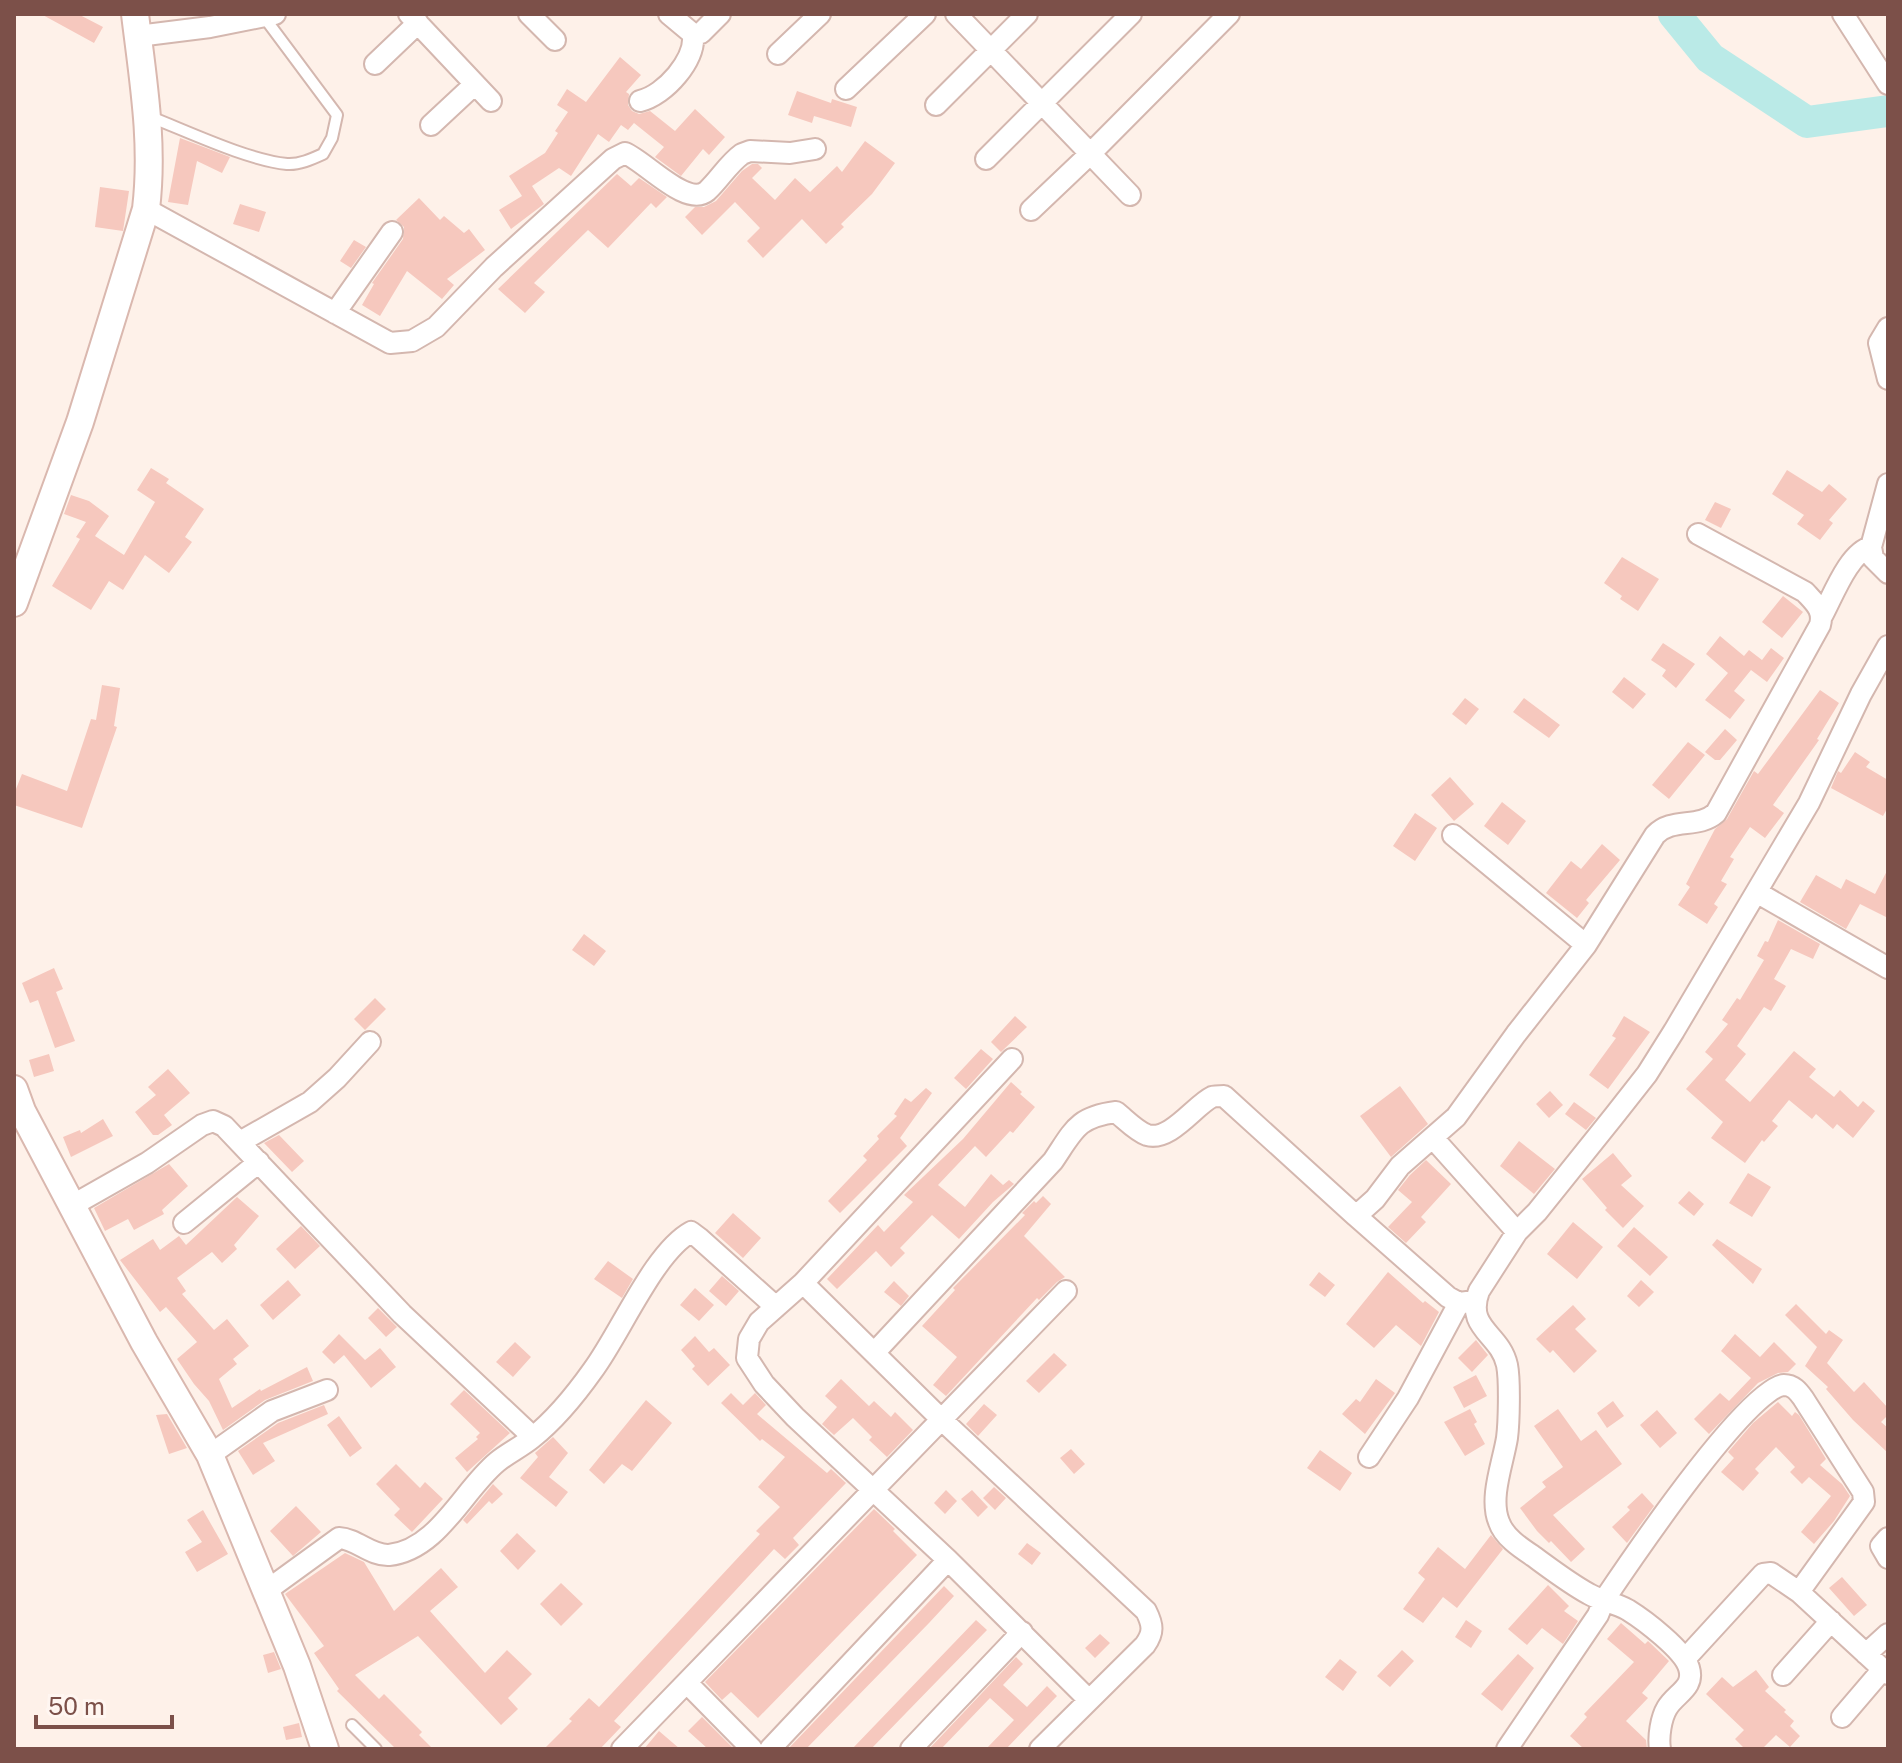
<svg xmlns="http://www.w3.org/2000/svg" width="1902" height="1763" font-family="'Public Sans',sans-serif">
<rect width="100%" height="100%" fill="#fef1e9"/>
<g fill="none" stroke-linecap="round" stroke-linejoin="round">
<path stroke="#baeae7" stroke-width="32" d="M1674,14L1710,58L1807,122L1888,111"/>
</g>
<path fill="#f6c8be" d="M41,14H78L103,27L94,43Z
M620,57L641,75L626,92L629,94L628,105L632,111L639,114L650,111L675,131L695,109L725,137L709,155L703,149L681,176L655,157L664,147L634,123L628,130L621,125L609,142L598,134L571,176L559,168L532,186L544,204L511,229L499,210L522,196L509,176L545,153L558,133L555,131L568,112L557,105L567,89L586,102Z
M797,91L831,103L832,99L857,107L851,127L814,116L812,123L788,115Z
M180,138L230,157L222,173L197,161L188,205L168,202Z
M865,141L895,163L872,194L841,224L844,227L826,244L802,219L763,258L747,241L760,228L735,202L702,235L685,217L695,207H704L716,201L742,171L752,164H758L762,168L752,178L775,200L795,178L810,192L837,166L842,172Z
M617,174L631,186L639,178L667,197L656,208L651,203L608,248L588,230L534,283L545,292L525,313L498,289Z
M100,187L129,191L123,231L95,227Z
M419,198L440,220L444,216L464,233L469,229L485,250L447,279L454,285L442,299L407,271L380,316L362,305L374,284L372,283L403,239L404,227L396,220Z
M240,204L266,212L259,232L233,224Z
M354,240L366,247L351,268L340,261Z
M151,468L169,479L166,483L204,509L185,537L192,542L169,573L145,555L123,590L109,581L91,610L52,586L80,539L76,537L86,522L64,514L71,495L89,501L109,516L95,536L124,555L155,502L137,490Z
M1787,470L1822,492L1829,484L1847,499L1829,520L1833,523L1820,540L1797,524L1804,515L1772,494Z
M1715,502L1731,509L1721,528L1705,520Z
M1622,557L1659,579L1638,611L1620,599L1622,596L1604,583Z
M1783,596L1803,612L1782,638L1762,622Z
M1720,636L1744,656L1749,650L1762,660L1771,648L1784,658L1767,682L1751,670L1734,691L1745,700L1730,719L1705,700L1728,673L1706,654Z
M1663,643L1695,664L1676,688L1662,676L1666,670L1651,660Z
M1624,677L1646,694L1633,709L1612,692Z
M102,685L120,688L114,726L117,727L82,828L14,805V794L22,774L67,791L91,719L96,720Z
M1820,690L1839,703L1817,739L1819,740L1773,805L1784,813L1765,838L1750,827L1730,857L1734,859L1721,881L1727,884L1714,904L1718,907L1707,924L1678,905L1690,887L1686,884L1715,829L1727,819L1754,771L1758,774Z
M1465,698L1479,709L1466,725L1452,714Z
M1524,698L1560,725L1549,738L1513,712Z
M1725,729L1737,740L1720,760H1715L1705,752Z
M1688,742L1705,755L1669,799L1652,785Z
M1855,752L1870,762L1866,767L1888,780V807L1883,816L1831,788L1838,771L1841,773Z
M1450,777L1474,804L1454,821L1431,795Z
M1502,802L1526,821L1508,845L1484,826Z
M1415,813L1437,828L1415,861L1393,846Z
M1602,844L1620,860L1586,900L1589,903L1577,918L1546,893L1571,861L1581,869Z
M1888,869V918L1860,904L1846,929L1800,902L1816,875L1841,889L1846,879L1875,894Z
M1778,920L1820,944L1813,959L1791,949L1774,979L1786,986L1771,1011L1764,1007L1737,1046L1746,1054L1725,1080L1750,1102L1794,1051L1816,1069L1809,1077L1834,1097L1840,1090L1858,1107L1863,1101L1875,1111L1853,1138L1837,1124L1833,1129L1816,1114L1812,1119L1789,1100L1772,1121L1778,1126L1764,1142L1762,1140L1745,1163L1711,1138L1723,1122L1686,1089L1713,1059L1705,1052L1728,1024L1722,1020L1737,998L1740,1000L1764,960L1757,956L1765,941L1768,942Z
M584,934L606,951L594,966L572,950Z
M54,968L63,989L56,992L75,1041L55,1048L38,1000L30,1003L22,983Z
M375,998L386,1009L365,1030L354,1019Z
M1015,1016L1027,1027L1001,1052L991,1042Z
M1624,1016L1650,1032L1608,1089L1589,1075L1616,1038L1612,1036Z
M981,1049L993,1059L966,1089L954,1078Z
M49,1054L54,1071L34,1077L29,1060Z
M168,1069L190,1093L164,1115L172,1125L158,1135H153L135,1112L156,1095L148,1087Z
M1011,1082L1022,1092L1020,1094L1035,1107L1013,1133L1010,1131L986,1157L975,1146L938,1185L965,1207L991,1174L1003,1185L1009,1180L1014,1184L993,1202L959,1239L932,1215L900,1248L905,1253L891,1267L876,1251L837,1289L827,1279L878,1225L884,1232L913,1202L904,1195L963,1139Z
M1400,1086L1428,1124L1391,1157L1360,1116Z
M926,1088L932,1093L900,1138L907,1146L840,1213L828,1201L867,1160L863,1156L879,1139L877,1136L897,1116L894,1114L905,1098L911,1102Z
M1550,1091L1563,1105L1549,1118L1536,1104Z
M1574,1102L1596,1118L1586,1130L1565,1114Z
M103,1119L113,1136L71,1157L63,1137L80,1130L81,1133Z
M279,1135L304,1161L292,1172L264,1143Z
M1519,1141L1555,1169L1534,1194L1500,1166Z
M1613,1153L1632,1176L1621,1185L1644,1206L1623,1228L1605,1210L1607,1208L1582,1179Z
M1426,1160L1451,1184L1421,1217L1426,1222L1406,1243L1388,1227L1412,1202L1398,1190L1410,1175Z
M169,1164L188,1186L162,1210L164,1214L134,1230L128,1219L105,1231L94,1208Z
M1748,1173L1771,1187L1752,1217L1729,1203Z
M1689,1191L1704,1204L1694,1216L1678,1203Z
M1043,1196L1051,1204L1024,1236L1065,1277L1057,1282L1039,1300L1037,1298L946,1396L933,1385L957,1357L922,1326L955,1290L953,1288L1025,1215L1022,1213L1034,1201L1036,1203Z
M237,1197L259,1216L234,1245L237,1249L222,1263L212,1252L177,1278L186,1291L182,1294L214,1330L227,1319L249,1346L233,1359L237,1364L219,1379L232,1408L260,1389L261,1391L307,1367L313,1381L265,1400L223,1430L209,1401L194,1384L177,1359L197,1342L166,1307L160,1312L120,1260L153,1239L160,1250L179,1236L186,1245Z
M733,1213L761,1238L743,1258L715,1233Z
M1573,1222L1603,1247L1577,1279L1547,1254Z
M301,1226L320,1246L295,1269L276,1249Z
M1634,1227L1668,1257L1650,1276L1617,1246Z
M1717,1239L1762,1269L1753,1284L1712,1245Z
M608,1261L633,1279L622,1298L594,1279Z
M1319,1272L1335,1285L1325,1297L1309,1285Z
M1388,1272L1423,1303L1425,1301L1439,1312L1421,1346L1396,1325L1374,1348L1346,1324Z
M722,1276L739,1291L726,1306L709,1291Z
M288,1280L301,1295L273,1320L260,1305Z
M1641,1280L1654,1292L1639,1307L1627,1296Z
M894,1281L909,1296L901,1306L884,1292Z
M695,1288L714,1305L699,1321L680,1305Z
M1796,1304L1826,1334L1829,1330L1843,1340L1827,1363L1854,1392L1864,1382L1888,1408V1415L1881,1422L1888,1428V1453L1853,1420L1826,1389L1828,1387L1805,1366L1817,1347L1785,1315Z
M1573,1305L1586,1319L1575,1329L1597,1351L1574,1373L1553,1350L1550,1353L1536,1339Z
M378,1308L397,1327L386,1337L368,1318Z
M339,1334L365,1360L380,1348L396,1367L371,1388L344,1355L334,1364L322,1352Z
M1735,1334L1760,1357L1774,1342L1796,1364L1788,1372L1778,1373L1758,1383L1709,1434L1694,1419L1720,1393L1729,1401L1751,1378L1721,1351Z
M695,1336L709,1352L714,1348L730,1365L708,1386L692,1369L695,1366L681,1350Z
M1476,1340L1488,1355L1472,1372L1458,1358Z
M515,1342L531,1357L513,1377L496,1362Z
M1054,1353L1067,1365L1039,1393L1026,1381Z
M1476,1375L1487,1396L1464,1408L1453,1387Z
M841,1379L869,1406L874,1401L891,1417L895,1412L913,1430L887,1457L869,1440L872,1437L853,1418L834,1435L822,1424L837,1407L825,1396Z
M1376,1379L1395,1393L1365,1434L1342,1414L1356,1399L1360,1402Z
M464,1390L510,1433L467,1472L455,1458L478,1439L476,1437L480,1433L450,1404Z
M731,1393L743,1405L755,1393L766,1405L757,1414L827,1473L831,1469L846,1483L793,1538L799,1545L785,1559L774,1549L614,1721L621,1727L600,1749H544L572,1721L569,1719L589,1698L599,1707L760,1534L756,1531L780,1507L758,1487L785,1457L762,1439L760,1441L721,1403Z
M646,1400L672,1423L632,1471L622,1464L604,1484L589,1470Z
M1613,1401L1624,1416L1607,1428L1597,1413Z
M1778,1402L1792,1416L1795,1412L1799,1415L1826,1459L1820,1465L1842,1484L1850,1496L1834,1521L1814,1544L1801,1532L1831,1496L1809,1477L1802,1484L1790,1472L1795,1467L1776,1447L1755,1469L1759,1473L1743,1491L1721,1472L1734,1458L1728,1452L1753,1423Z
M984,1404L997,1415L978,1436L966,1424Z
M324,1405L328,1414L263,1443L275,1461L253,1475L238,1451L278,1423Z
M1470,1409L1477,1422L1474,1424L1485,1444L1465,1456L1444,1422Z
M1558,1409L1581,1441L1596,1430L1622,1464L1553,1515L1585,1549L1571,1562L1551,1541L1549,1543L1537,1531L1520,1508L1546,1487L1542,1482L1563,1467L1534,1426Z
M1657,1410L1677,1433L1660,1448L1640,1425Z
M167,1414L187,1448L169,1454L156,1415Z
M339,1416L362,1448L350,1457L327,1425Z
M553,1437L568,1453L549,1477L568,1492L556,1507L520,1478L538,1457L535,1453Z
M1071,1449L1085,1464L1074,1474L1060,1458Z
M1320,1450L1352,1473L1340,1491L1307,1468Z
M396,1464L420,1488L425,1482L443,1499L412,1532L394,1515L400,1509L376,1484Z
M493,1484L503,1494L492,1504L489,1501L467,1524L463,1520Z
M994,1487L1006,1498L995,1510L983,1498Z
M946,1490L957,1501L945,1514L934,1503Z
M972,1490L988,1507L978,1517L961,1499Z
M1642,1493L1654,1506L1627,1543L1612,1527L1630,1510L1627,1507Z
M296,1506L321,1532L293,1556L270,1531Z
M874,1509L895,1529L893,1531L917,1555L758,1718L731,1692L722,1700L705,1682Z
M203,1510L228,1554L197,1572L185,1552L202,1542L187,1520Z
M517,1533L536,1551L518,1570L500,1551Z
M1491,1535L1503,1549L1457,1608L1443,1597L1423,1623L1403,1609L1425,1579L1418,1573L1438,1547L1465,1569Z
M1027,1543L1041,1553L1032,1565L1018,1554Z
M345,1553L364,1562L394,1611L441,1568L458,1587L430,1611L485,1673L507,1650L532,1674L508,1698L518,1709L501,1725L418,1636L355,1675L379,1699L384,1694L422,1732L419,1735L433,1749H396L337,1691L339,1689L314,1653L324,1646L285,1594Z
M1842,1577L1867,1605L1854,1616L1829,1588Z
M561,1583L583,1604L561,1626L540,1604Z
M1548,1585L1569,1606L1564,1611L1578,1621L1563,1644L1542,1628L1527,1645L1508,1629Z
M944,1586L954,1596L929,1623L806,1749H788Z
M976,1620L987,1630L940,1678L871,1749H852Z
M1466,1620L1482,1631L1471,1648L1455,1637Z
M1621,1623L1645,1644L1648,1641L1669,1661L1642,1693L1648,1698L1626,1721L1646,1740L1647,1749H1584L1570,1736L1587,1717L1584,1714L1634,1662L1607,1639Z
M1100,1634L1110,1643L1095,1658L1085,1648Z
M1402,1650L1414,1661L1390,1687L1377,1676Z
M274,1652L281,1669L268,1673L263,1655Z
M1518,1654L1534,1668L1502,1711L1481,1694Z
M1016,1657L1023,1664L1003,1685L1027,1707L1047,1686L1057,1696L1006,1749H986L1014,1720L990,1698L941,1749H929Z
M1340,1659L1357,1672L1343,1691L1325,1677Z
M1756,1670L1769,1687L1765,1691L1786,1710L1784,1712L1794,1721L1790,1726L1800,1736L1790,1747L1776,1735L1762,1749H1745L1735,1739L1744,1730L1706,1694L1722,1677L1733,1687Z
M702,1717L734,1749H708L688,1731Z
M299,1723L302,1737L286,1740L283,1727Z
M659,1731L680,1749H644Z"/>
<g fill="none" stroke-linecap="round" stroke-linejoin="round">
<g stroke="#d4b7af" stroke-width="14">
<path id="lane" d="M148,116C187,131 247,160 287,164C299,165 312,159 323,154L332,138L337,115L264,17
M352,1725L376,1749"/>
</g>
<g stroke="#d4b7af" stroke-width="24">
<path id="street" d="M409,14L491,101
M529,14L555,40
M669,14L693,34L701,33L720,14
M956,14L1130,195
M1843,14L1888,84
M138,36L210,27L275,14
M778,54L820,14
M375,64L418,23
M846,89L925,14
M640,101C665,95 696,60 693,34
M936,105L1027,14
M431,125L475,84
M986,159L1131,14
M146,209L390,343L412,341L436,327L494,267L613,159L625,153C646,162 687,208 707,191C720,179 728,164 742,154L750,151L790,153L815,149
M1031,210L1090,154L1229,14
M335,313L392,232
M1888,328L1879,343L1888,379
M1888,484L1871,547L1873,558L1888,573
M1822,616C1833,596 1849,552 1871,547
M1453,835L1586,945
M1758,893L1888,968
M1012,1059L803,1283L759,1322L749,1339L747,1358L764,1384L795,1417L948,1560L1089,1700
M1433,1138L1517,1232
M240,1142L310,1102L337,1078L370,1042
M73,1205L147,1163L202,1125L213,1121L224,1126L402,1314L533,1437
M184,1223L259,1162
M803,1283L942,1420L1146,1611C1153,1625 1154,1632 1145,1645L1040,1749
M1475,1301L1459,1303L1448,1297L1356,1216L1375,1199L1400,1166L1456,1117L1516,1034L1586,945L1655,835C1672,817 1698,829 1716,813L1820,625C1824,610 1815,603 1805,592L1698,534
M875,1352L1053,1161C1074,1130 1077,1117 1116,1112C1125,1119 1136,1131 1147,1135C1170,1142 1195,1105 1212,1097C1215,1096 1220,1096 1224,1096L1356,1216
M210,1455L272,1411L327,1390
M1369,1457L1408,1398L1459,1303
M1888,1538L1881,1546L1888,1558
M266,1591L339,1538C357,1539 371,1556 389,1555C438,1550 463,1490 497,1462C508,1453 521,1447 532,1438C556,1419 576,1394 593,1370C620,1334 654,1252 691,1232L699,1238L776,1307
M1866,1654L1888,1634
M1685,1659L1763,1574L1771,1573L1799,1592L1888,1674
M1783,1675L1831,1621
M687,1683L752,1749
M1842,1717L1883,1669
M622,1749L1066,1291
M770,1749L948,1560
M911,1749L1022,1632
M1507,1749L1598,1615L1604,1600C1627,1566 1748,1386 1784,1385C1793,1385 1798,1391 1803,1398L1863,1492L1864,1502L1799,1592
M1660,1749C1658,1737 1661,1718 1667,1708C1676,1693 1695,1688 1689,1668C1684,1650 1644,1620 1628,1610C1616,1603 1601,1601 1589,1594C1569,1583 1551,1569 1533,1556C1521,1548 1504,1537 1499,1522C1489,1498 1503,1463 1507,1438C1509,1423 1510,1380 1507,1365C1500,1333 1465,1329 1479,1291L1517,1232L1537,1212L1614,1116L1647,1074L1674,1031L1809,803L1861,694L1888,646"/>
</g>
<g stroke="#dab8af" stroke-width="30">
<path id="secondary" d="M14,603L80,422L146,209C154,143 143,80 135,14
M14,1089L22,1111L144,1342L210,1455L297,1666L325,1749"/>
</g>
<use href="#lane" stroke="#fff" stroke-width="10"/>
<use href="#street" stroke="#fff" stroke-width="20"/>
<use href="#secondary" stroke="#fff" stroke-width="26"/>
</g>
<rect width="1902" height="1763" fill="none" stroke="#7c5049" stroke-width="32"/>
<path d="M36 1715v12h136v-12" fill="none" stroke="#7c5049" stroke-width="4"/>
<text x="48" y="1715" font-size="24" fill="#7c5049" stroke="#fff6f1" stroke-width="6" paint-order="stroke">50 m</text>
</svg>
